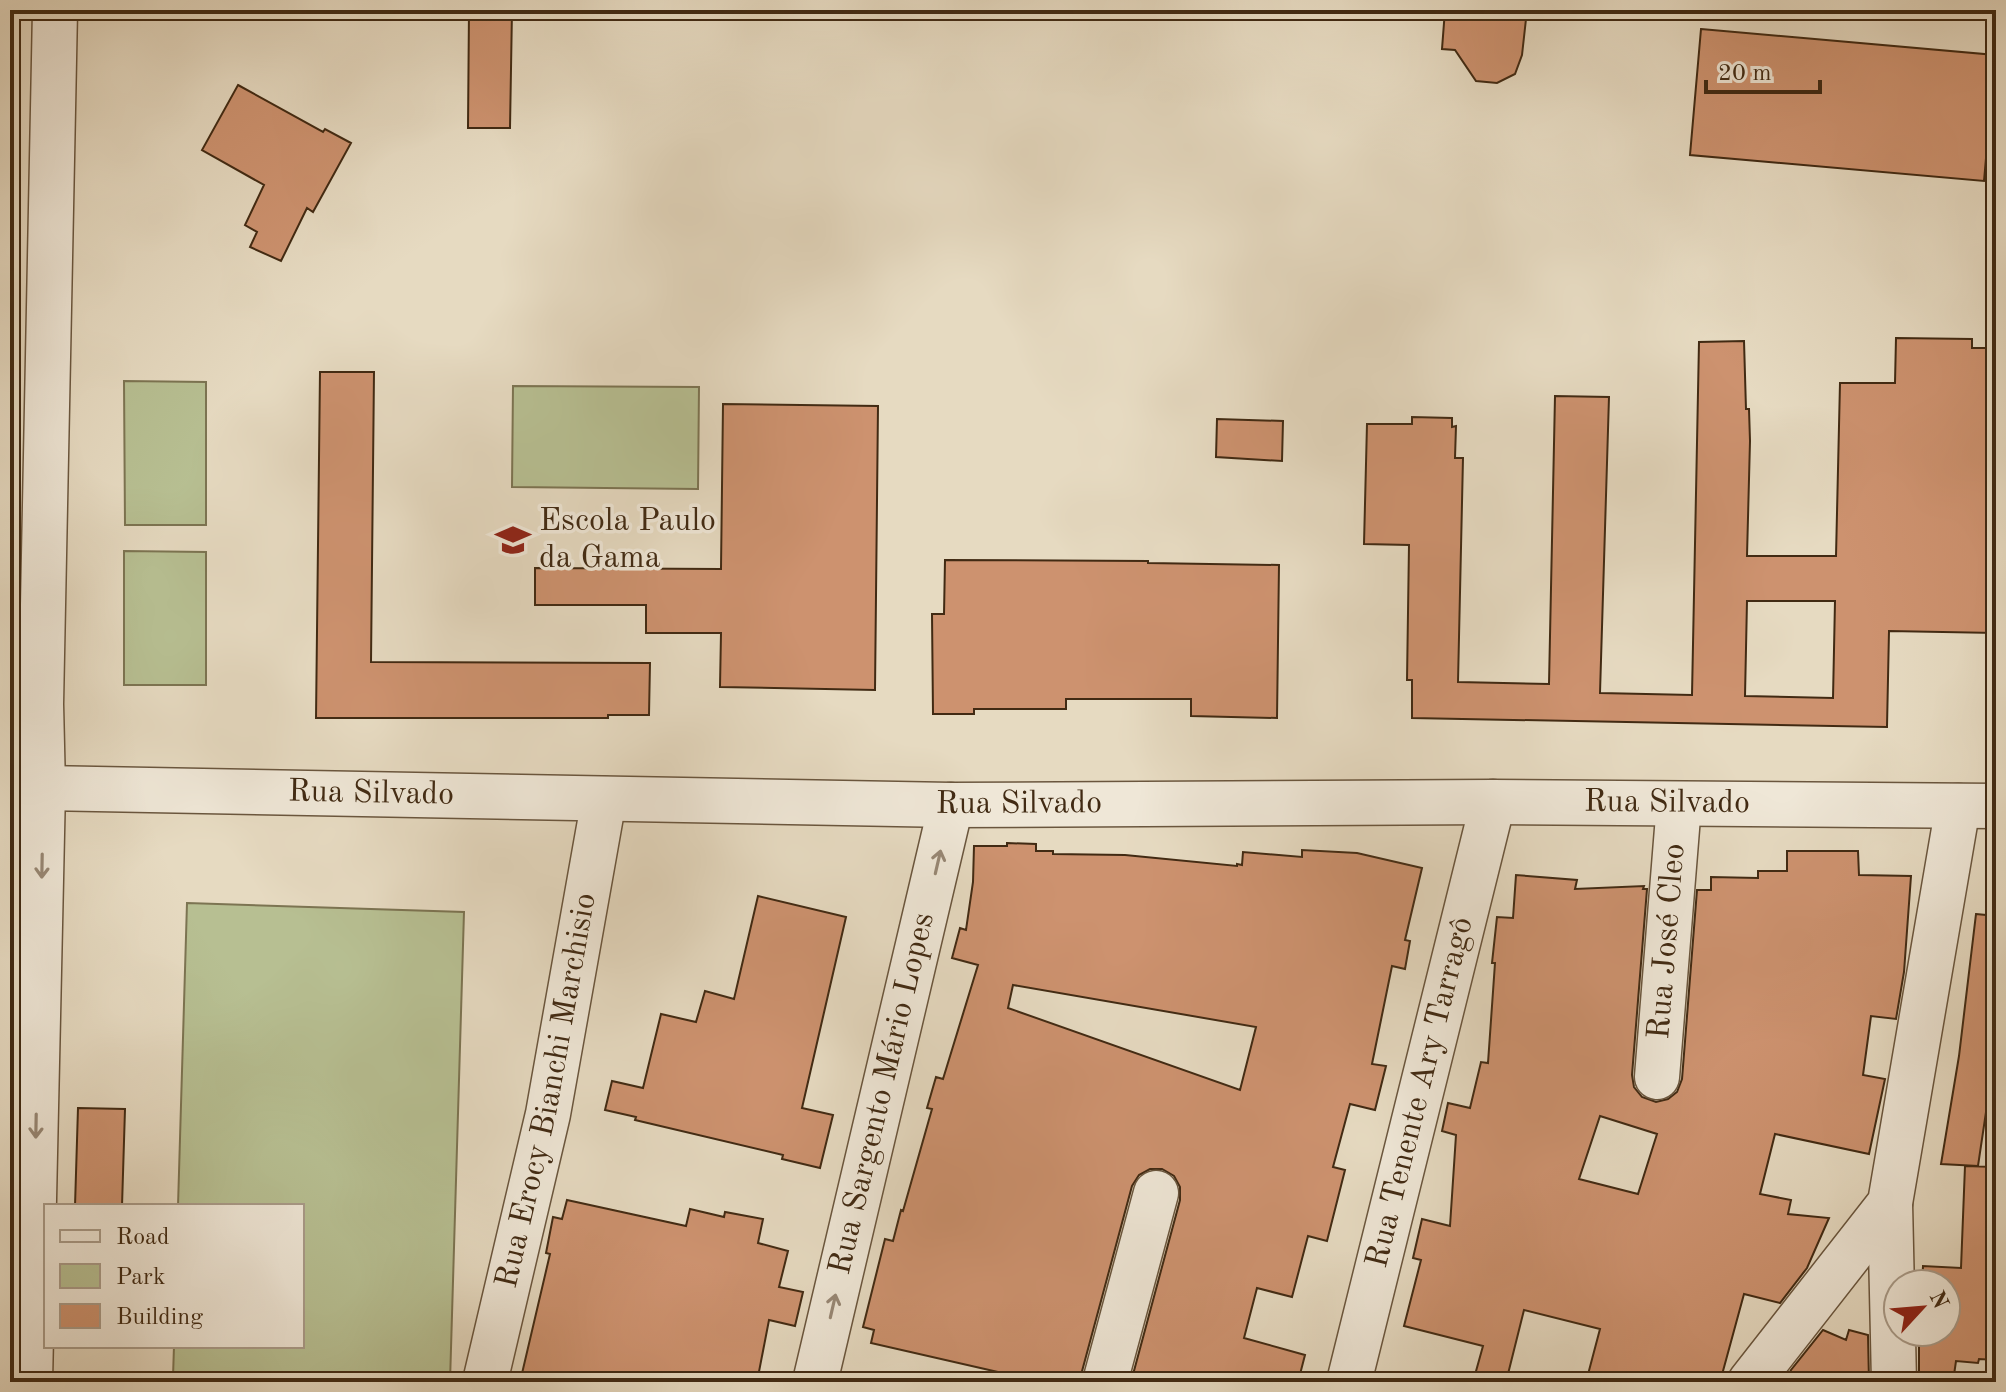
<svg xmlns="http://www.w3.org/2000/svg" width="2006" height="1392" font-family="'Old Standard TT',serif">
<rect width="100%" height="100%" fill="#e6dac1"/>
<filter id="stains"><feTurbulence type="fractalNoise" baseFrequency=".0025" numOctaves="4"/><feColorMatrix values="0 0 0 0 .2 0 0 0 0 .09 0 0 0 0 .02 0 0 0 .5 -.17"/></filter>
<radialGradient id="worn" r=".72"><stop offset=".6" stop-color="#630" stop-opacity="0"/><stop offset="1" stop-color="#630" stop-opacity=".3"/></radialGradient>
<path fill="#b7bf92" stroke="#7c7452" stroke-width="2" d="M124,381L206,382V525H125Z
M513,386L699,387L698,489L512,487Z
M124,551L206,552V685H124Z
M187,903L464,912L450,1382H319L173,1377L174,1346H302V1206H178Z"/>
<path fill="#cd926f" stroke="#412a13" stroke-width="2" fill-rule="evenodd" d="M469,10H512L510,128H468Z
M1445,10H1527L1522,55L1515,74L1497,83L1476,81L1455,50L1442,49Z
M1701,29L1995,55L1984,181L1690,155Z
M238,85L323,132L325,129L351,143L313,212L307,208L281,261L250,247L257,232L245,225L264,185L202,150Z
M1896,338L1972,339V348H1996V633L1889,631L1887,727L1412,718V680H1407L1409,545L1364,544L1367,424H1412V417L1452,418V427L1456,426L1455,458H1463L1458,682L1549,684L1555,396L1609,397L1600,693L1692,695L1699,342L1744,341L1746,409H1749L1750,441L1747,556H1836L1840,383H1895ZM1747,601H1835L1833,698L1745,696Z
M320,372H374L371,662L650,663L649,715H608V718H316Z
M723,404L878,406L875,690L720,687L721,633H646V605H535V568L721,569Z
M1217,419L1283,421L1282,461L1216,457Z
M945,560L1148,561V563L1279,565L1277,718L1191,716V699H1066V709H974V714H933L932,614H944Z
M1007,843L1036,844V851H1053V854L1125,855L1237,866V864L1242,865L1243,852L1302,857V850L1357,853L1422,868L1405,940L1410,941L1405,969L1392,966L1372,1064L1386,1066L1375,1110L1350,1104L1333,1167L1345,1170L1327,1241L1308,1236L1292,1297L1257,1288L1244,1338L1305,1355L1298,1382H1227L1202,1376L1200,1382H1131L1180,1200V1187L1174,1176L1162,1169H1150L1139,1175L1132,1186L1081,1375V1382H995L998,1372L871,1343L874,1330L863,1327L885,1239L893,1241L901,1210L903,1211L932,1109L927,1108L936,1077L943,1079L978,965L952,958L960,928L966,930L973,882L974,846H1007ZM1013,985L1256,1027L1240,1090L1008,1008Z
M1787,851H1858L1859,875L1911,876L1904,972L1896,1019L1871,1016L1863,1075L1885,1079L1869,1154L1775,1134L1760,1194L1791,1200L1788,1214L1829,1218L1807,1268L1780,1303L1744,1294L1720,1382H1586L1600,1329L1524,1310L1506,1382H1473L1483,1346L1404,1326L1421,1260L1413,1258L1422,1219L1450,1226L1456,1135L1442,1131L1448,1103L1470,1108L1481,1062L1488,1063L1495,963H1492L1497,917L1513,918L1516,875L1577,880L1575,889L1644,886L1643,889H1647L1632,1075L1634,1087L1642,1097L1656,1102L1668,1099L1677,1092L1682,1079L1697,890H1711V877L1758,878V871H1787ZM1600,1116L1657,1134L1638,1194L1579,1179Z
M758,896L846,917L802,1108L833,1115L820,1168L782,1159L783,1155L635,1120L636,1117L605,1110L612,1081L643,1088L661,1014L696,1022L705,991L734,999Z
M1976,914L1996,916V1066L1993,1065L1978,1166L1941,1164L1959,1056Z
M78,1108L125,1109L122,1206H75Z
M1965,1166L1996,1167V1360L1979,1359L1978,1363L1956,1361L1953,1382H1919V1332H1946V1284H1922L1923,1266L1961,1268Z
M567,1200L686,1226L690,1209L724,1217L725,1212L763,1219L758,1243L788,1251L779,1287L803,1292L795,1326L769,1320L757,1382H520L550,1254L546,1253L553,1217L562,1219Z
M1823,1330L1846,1340L1849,1330L1868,1335L1869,1382H1785L1791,1370Z"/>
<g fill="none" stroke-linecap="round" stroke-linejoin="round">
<g stroke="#6a563e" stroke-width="47">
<g id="minor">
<path id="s1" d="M43,788L951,805L1493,802L1996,806"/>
<path id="s2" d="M1657,1077L1679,804"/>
<path d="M1890,1203L1894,1382"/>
<path d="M30,1382L43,788L41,704L55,10"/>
<path id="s3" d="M485,1382L548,1114L604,799"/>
<path id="s4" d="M815,1382L951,805"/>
<path d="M1105,1382L1156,1193"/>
<path id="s5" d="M1349,1382L1493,802"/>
<path d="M1750,1382L1890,1203L1958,806"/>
</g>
</g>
<use href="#minor" stroke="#efe7d7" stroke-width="44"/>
</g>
<defs><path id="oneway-shaft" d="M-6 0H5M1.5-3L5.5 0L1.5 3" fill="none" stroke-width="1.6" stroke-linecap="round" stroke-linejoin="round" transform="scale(2)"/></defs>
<g stroke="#988875">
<use href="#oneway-shaft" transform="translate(938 862) rotate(-77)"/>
<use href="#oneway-shaft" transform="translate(42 866) rotate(91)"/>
<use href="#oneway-shaft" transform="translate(36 1126) rotate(91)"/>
<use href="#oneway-shaft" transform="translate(833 1306) rotate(-77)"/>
</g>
<defs>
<g id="school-bare" transform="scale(2.76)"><path d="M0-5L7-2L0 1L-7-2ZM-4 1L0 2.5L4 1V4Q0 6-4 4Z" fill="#8f2418" stroke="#efe7d7" stroke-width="2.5" paint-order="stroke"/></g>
</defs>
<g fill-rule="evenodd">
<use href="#school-bare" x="513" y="540"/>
</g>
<g text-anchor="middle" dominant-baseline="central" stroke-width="7" stroke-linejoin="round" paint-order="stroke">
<g font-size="32" fill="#412a13" stroke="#efe7d7" text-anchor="start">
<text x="539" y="522">Escola Paulo<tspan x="539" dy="37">da Gama</tspan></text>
</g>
<g font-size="32" fill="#412a13" stroke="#efe7d7">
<text stroke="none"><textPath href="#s1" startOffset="328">Rua Silvado</textPath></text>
<text stroke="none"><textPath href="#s1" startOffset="976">Rua Silvado</textPath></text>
<text stroke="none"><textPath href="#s1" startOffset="1624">Rua Silvado</textPath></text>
<text stroke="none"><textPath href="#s2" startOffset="136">Rua José Cleo</textPath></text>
<text stroke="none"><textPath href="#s3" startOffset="298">Rua Erocy Bianchi Marchisio</textPath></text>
<text stroke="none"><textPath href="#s5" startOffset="298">Rua Tenente Ary Tarragô</textPath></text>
<text stroke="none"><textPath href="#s4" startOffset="296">Rua Sargento Mário Lopes</textPath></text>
</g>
</g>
<rect width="2006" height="1392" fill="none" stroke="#e6dac1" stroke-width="40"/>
<rect x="12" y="12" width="1982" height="1368" fill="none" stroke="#412a13" stroke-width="4"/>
<rect x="20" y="20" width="1966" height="1352" fill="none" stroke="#412a13" stroke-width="2"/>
<rect x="44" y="1204" width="260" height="144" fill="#efe7d7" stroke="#a99b89" stroke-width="2"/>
<rect x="60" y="1230" width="40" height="12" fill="#efe7d7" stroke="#a99b89" stroke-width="2"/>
<text x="116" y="1244" font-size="24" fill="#412a13">Road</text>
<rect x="60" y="1264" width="40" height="24" fill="#b7bf92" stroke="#a99b89" stroke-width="2"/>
<text x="116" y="1284" font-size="24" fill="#412a13">Park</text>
<rect x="60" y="1304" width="40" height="24" fill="#cd926f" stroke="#a99b89" stroke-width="2"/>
<text x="116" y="1324" font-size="24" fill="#412a13">Building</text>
<g transform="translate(1922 1308) rotate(64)"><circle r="38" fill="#efe7d7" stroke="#a99b89" stroke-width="2"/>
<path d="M0-6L14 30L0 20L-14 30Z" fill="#8f2418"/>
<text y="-12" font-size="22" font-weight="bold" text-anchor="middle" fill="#412a13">N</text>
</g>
<path d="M1706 80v12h114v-12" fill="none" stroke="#412a13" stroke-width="4"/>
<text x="1718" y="80" font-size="24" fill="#412a13" stroke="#efe7d7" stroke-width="6" paint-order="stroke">20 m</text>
<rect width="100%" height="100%" filter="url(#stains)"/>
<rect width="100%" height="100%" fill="url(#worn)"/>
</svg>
